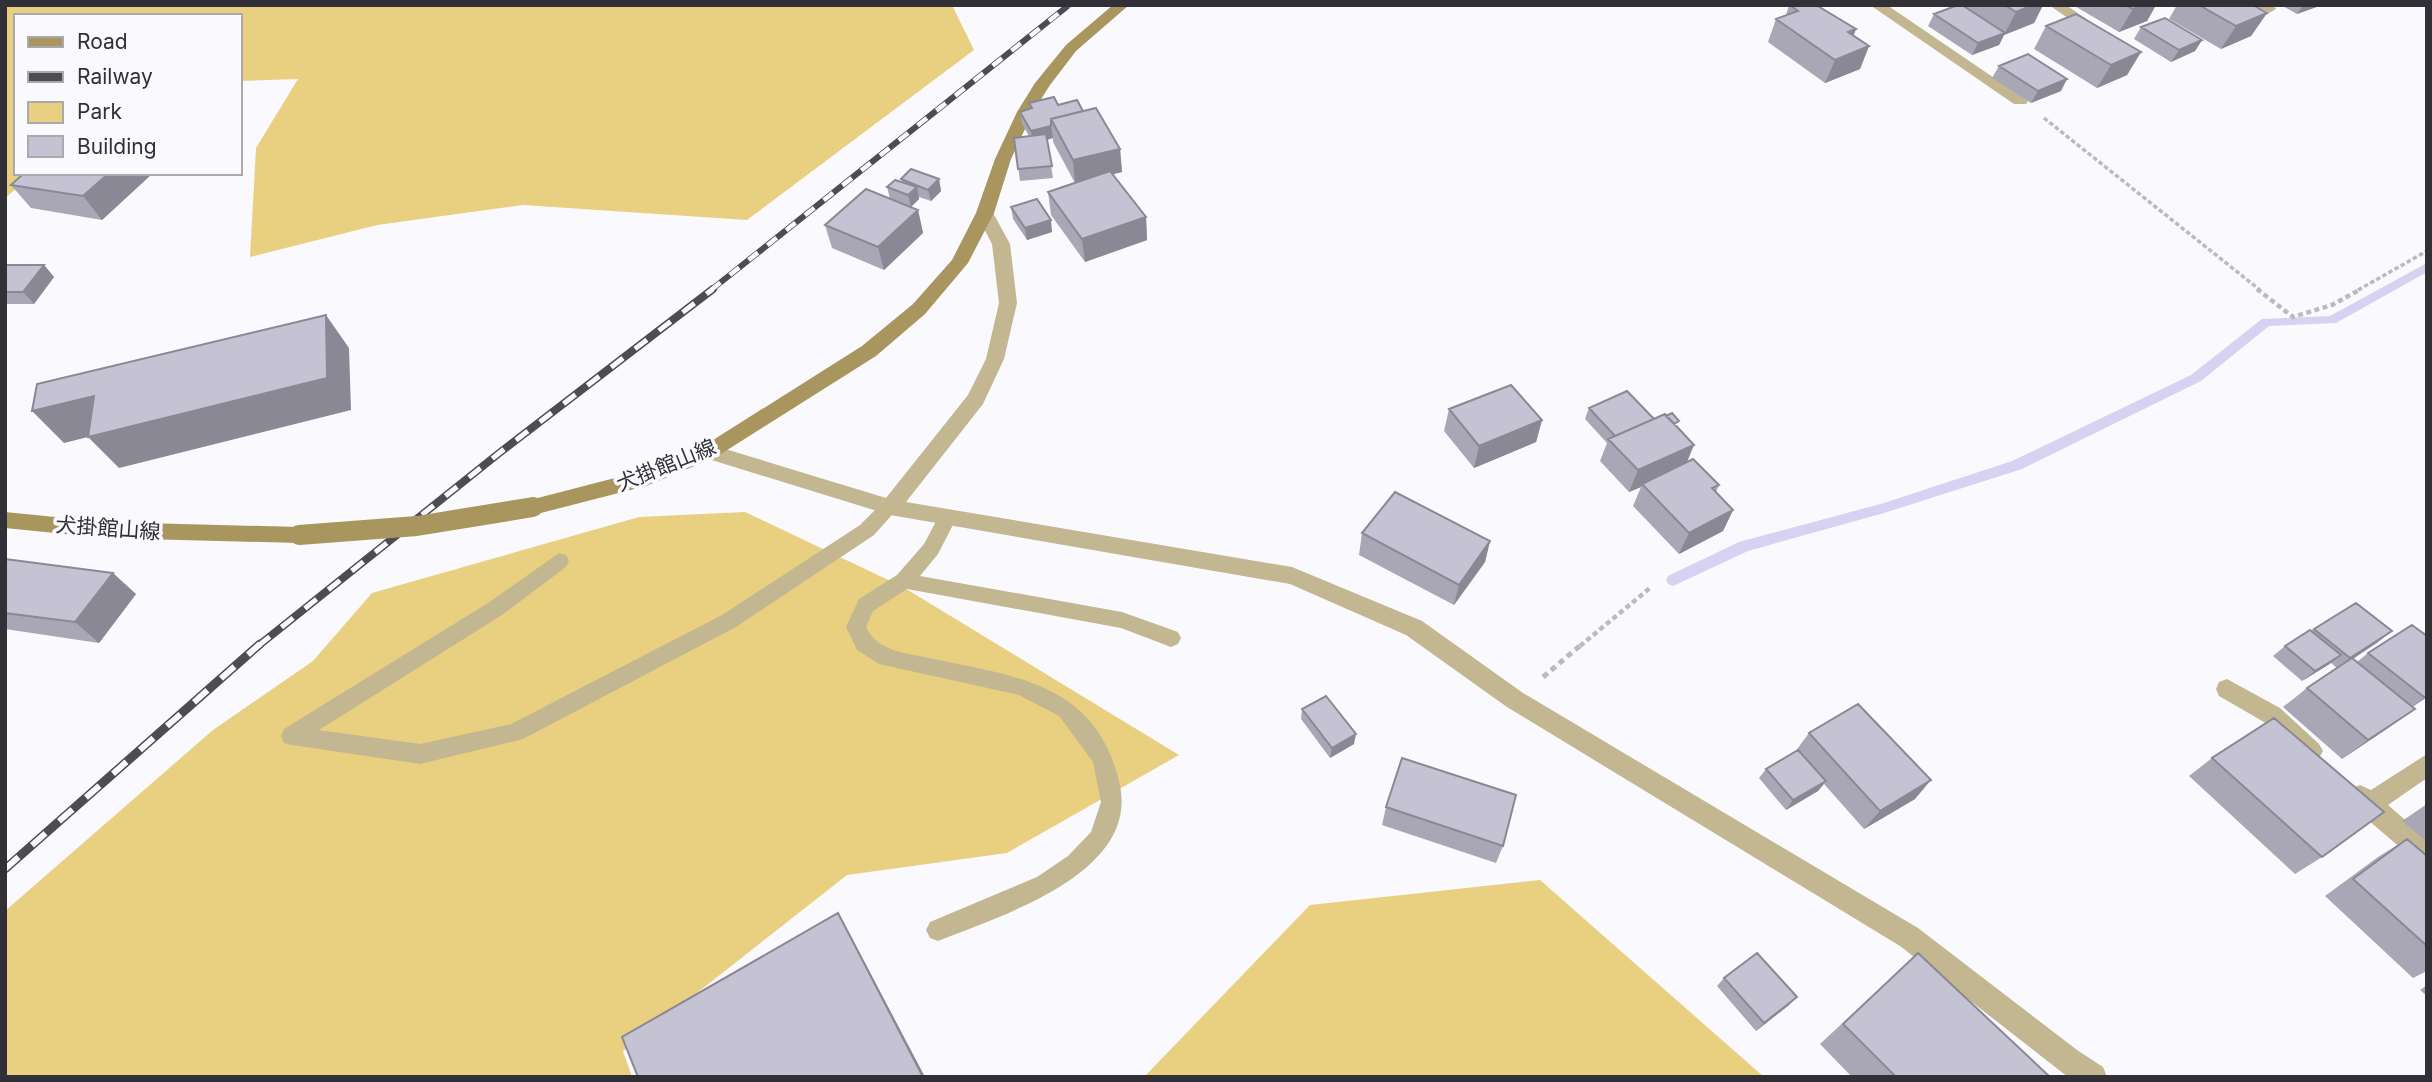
<svg xmlns="http://www.w3.org/2000/svg" width="2432" height="1082" font-family="Inter,'Noto Sans JP',sans-serif">
<rect width="100%" height="100%" fill="#faf9fd"/>
<path fill="#e9d080" d="M5,5H952L974,50L747,220L523,205L377,225L250,257L256,148L298,79L240,81V16H16V173H35L5,198Z
M745,512L903,587L1179,755L1007,853L847,875L623,1051L632,1077H5V911L213,730L313,661L372,593L639,517Z
M1540,880L1764,1077H1144L1310,905Z"/>
<g fill="none" stroke-linecap="round" stroke-linejoin="round">
<path fill="#d7d1f2" fill-rule="evenodd" d="M2427,263V272L2336,323L2269,326L2201,381L2022,469L1884,513L1748,551L1673,586L1668,584L1666,580L1668,576L1739,542L1884,503L2012,461L2191,375L2262,319L2330,316Z"/>
<path stroke="#bcbabf" stroke-width="3.5" stroke-dasharray="4.5 2.5" stroke-linecap="butt" d="M2044,118L2260,290
M2358,290L2427,251"/>
<path stroke="#bcbabf" stroke-width="4.5" stroke-dasharray="5 3.5" stroke-linecap="butt" d="M2257,289L2293,317L2332,305L2361,289
M1580,646L1650,588"/>
<path stroke="#bcbabf" stroke-width="5" stroke-dasharray="6 4.5" stroke-linecap="butt" d="M1543,677L1582,644"/>
<path fill="#c3b792" fill-rule="evenodd" d="M890,500L897,502L899,507L874,535L736,627L523,739L420,764L292,745L284,743L281,736L284,729L488,603L559,553L566,555L569,561L566,567L502,615L319,730L420,744L511,724L722,615L860,525L883,502Z
M948,510L955,512L957,517L938,554L920,576L1122,612L1178,632L1181,638L1178,644L1171,647L1121,628L907,589L873,611L866,627C877,650 901,652 924,657C1012,676 1098,681 1120,786C1138,874 1000,916 938,941L930,938L926,930L930,922L1037,877L1068,856L1091,832L1101,802L1093,762L1059,716L1019,695L879,664L857,650L846,627L859,599L897,575L924,544L941,512Z"/>
<path fill="#c3b792" fill-rule="evenodd" d="M1870,5H1887L2028,101L2026,104H2014Z
M2049,5H2066L2104,31L2101,34H2091Z
M2255,5H2273L2276,9L2269,13Z
M985,207L991,209L1010,244L1017,303L1004,359L983,404L906,502L1292,567L1422,621L1523,693L1918,928L2077,1050L2103,1067L2107,1077H2068L1900,946L1507,707L1406,635L1290,584L890,515L702,457L699,452L702,447L709,444L886,498L968,395L986,359L999,303L992,244L976,213Z
M2227,679L2280,708L2319,744L2323,751L2319,758L2311,761L2303,758L2264,722L2219,696L2216,689L2219,682Z
M2427,754V778L2388,805L2427,839V866L2418,863L2360,813L2348,796L2352,788L2360,785L2371,790Z"/>
<path fill="#a8965e" fill-rule="evenodd" d="M1113,5H1129L1076,51L1050,85L1033,112L1011,159L994,213L968,263L925,314L876,356L716,457L646,486L533,515L526,513L523,507L526,501L642,471L702,447L862,346L913,304L952,260L976,213L995,159L1017,112L1035,83L1066,45Z
M5,512L105,522L299,527L306,529L309,535L306,541L299,543L105,538L5,528Z"/>
<g stroke="#4d4c52" stroke-width="6">
<path id="rail-far2" d="M711,290L1069,5"/>
</g>
<g stroke="#4d4c52" stroke-width="8">
<path id="rail-far1" d="M258,646L498,454L713,289"/>
</g>
<g stroke="#4d4c52" stroke-width="9">
<path id="rail" d="M5,869L260,644"/>
</g>
<use href="#rail-far2" stroke="#faf9fd" stroke-width="4.5" stroke-dasharray="12" stroke-linecap="butt"/>
<use href="#rail-far1" stroke="#faf9fd" stroke-width="5" stroke-dasharray="15" stroke-linecap="butt"/>
<use href="#rail" stroke="#faf9fd" stroke-width="6" stroke-dasharray="18" stroke-linecap="butt"/>
<path stroke="#a8965e" stroke-width="20" d="M299,535L417,526L533,507"/>
</g>
<path fill="#a9a7b6" d="M1789,5L1819,7L1856,29L1853,36L1869,46L1860,69L1825,83L1768,42L1776,19L1786,15Z
M1957,5H2043L2034,23L2004,35L1999,45L1972,55L1928,26L1934,14Z
M2073,5H2156L2147,21L2119,32Z
M2177,5H2253L2267,13L2251,36L2221,49L2169,19Z
M2281,5H2322L2297,14Z
M2046,26L2141,52L2127,75L2097,88L2034,49Z
M2141,27L2202,40L2195,51L2171,62L2134,39Z
M1999,66L2061,91L2031,103L1992,78Z
M1029,103L1058,105L1083,111L1120,149L1122,172L1113,174L1146,217L1147,240L1085,262L1051,215L1048,192L1075,183L1053,142V138L1047,140L1053,178L1020,181L1014,138L1029,136L1022,124L1020,112L1030,109Z
M153,173L102,220L31,208L11,185Z
M901,179H939L941,191L931,201L919,197V199L911,207L895,201L918,210L923,233L884,270L832,248L825,225L890,199L887,187L902,182Z
M1011,207L1052,232L1027,240L1013,219Z
M5,265H44L54,277L34,304H5Z
M1589,408L1654,419L1677,427L1687,462L1719,485L1716,492L1733,510L1723,531L1679,554L1633,506L1641,487L1629,492L1600,461L1607,443L1585,419Z
M1449,409L1542,420L1536,442L1474,468L1444,431Z
M1362,533L1490,541L1485,562L1454,605L1359,555Z
M5,559L136,594L99,643L5,629Z
M2314,629L2378,642L2353,659L2357,662L2368,653L2427,636V697L2412,707L2388,728L2342,759L2283,707L2307,688L2337,668L2331,663L2302,681L2273,656L2285,646Z
M1302,709L1354,744L1330,758L1301,719Z
M1809,733L1915,799L1864,829L1824,784L1818,791L1786,810L1759,778L1766,769L1795,752Z
M2212,758L2322,857L2295,874L2189,776Z
M2427,804V842L2402,821Z
M1386,807L1503,846L1496,863L1382,825Z
M2407,839L2427,856V971L2413,978L2325,896L2378,857Z
M1918,953L2050,1077H1852L1820,1044Z
M1724,978L1789,1005L1756,1031L1717,986Z
M2427,985V996L2420,990Z"/>
<path fill="#8a8894" d="M2033,5H2043L2034,23L2004,35L1999,45L1972,55L1978,43L2005,33L2016,12Z
M2143,5H2156L2147,21L2119,32L2133,9Z
M2303,5H2322L2297,14Z
M2267,13L2251,36L2221,49L2236,26Z
M1856,29L1847,52L1848,32Z
M2202,40L2195,51L2171,62L2179,50Z
M1869,46L1860,69L1825,83L1835,60Z
M2141,52L2127,75L2097,88L2111,65Z
M2067,79L2061,91L2031,103L2038,91Z
M1051,126L1053,138L1033,143L1031,131Z
M1120,149L1122,172L1075,183L1073,160Z
M109,173H153L102,220L83,196Z
M939,179L941,191L931,201L928,190Z
M917,187L919,199L911,207L908,195Z
M918,210L923,233L884,270L878,247Z
M1146,217L1147,240L1085,262L1082,239Z
M1051,220L1052,232L1027,240L1025,228Z
M44,265L54,277L34,304L23,292Z
M326,315L349,348L351,410L119,468L88,437Z
M94,396L124,428L64,443L32,411Z
M1542,420L1536,442L1474,468L1479,446Z
M1694,445L1685,467L1642,484L1641,487L1629,492L1638,470Z
M1733,510L1723,531L1679,554L1689,533Z
M1490,541L1485,562L1454,605L1459,585Z
M113,573L136,594L99,643L75,622Z
M2392,631L2378,642L2337,669L2350,658Z
M2341,655L2328,665L2302,681L2315,671Z
M2427,696V697L2397,717Z
M2415,709L2388,728L2342,759L2368,740Z
M1356,734L1354,744L1330,758L1332,748Z
M1931,780L1915,799L1864,829L1880,811Z
M1826,781L1818,791L1786,810L1793,800Z
M838,913L854,942L925,1077H923Z
M1797,997L1789,1005L1756,1031L1764,1023Z"/>
<path fill="#c5c2d4" stroke="#8a8894" stroke-width="2" d="M1790,5H1816L1856,29L1848,32L1869,46L1835,60L1776,19L1798,11Z
M1958,5H1962L2005,33L1978,43L1934,14Z
M2005,5H2033L2016,12Z
M2125,5H2143L2133,9Z
M2199,5H2253L2267,13L2236,26Z
M2076,14L2141,52L2111,65L2046,26Z
M2165,18L2202,40L2179,50L2141,27Z
M2028,54L2067,79L2038,91L1999,66Z
M1054,97L1058,105L1077,100L1083,111L1051,119V126L1031,131L1020,112L1032,108L1029,103Z
M1096,108L1120,149L1073,160L1051,119Z
M1046,134L1052,166L1018,169L1014,138Z
M911,169L939,179L928,190L901,179Z
M1110,171L1146,217L1082,239L1048,192Z
M24,173H109L83,196L11,185Z
M895,180L917,187L908,195L887,187Z
M866,189L918,210L878,247L825,225Z
M1037,199L1051,220L1025,228L1011,207Z
M5,265H44L23,292H5Z
M326,315L327,378L88,437L94,396L32,411L37,384Z
M1511,385L1542,420L1479,446L1449,409Z
M1627,391L1654,419L1615,436L1589,408Z
M1672,413L1679,421L1674,424L1666,416Z
M1665,414L1694,445L1638,470L1608,439Z
M1693,459L1719,485L1712,488L1733,510L1689,533L1642,484Z
M1395,492L1490,541L1459,585L1362,533Z
M5,559L113,573L75,622L5,613Z
M2356,603L2392,631L2350,658L2314,629Z
M2412,625L2427,636V696L2424,697L2368,653Z
M2310,630L2341,655L2315,671L2285,646Z
M2352,658L2415,709L2368,740L2307,688Z
M1326,696L1356,734L1332,748L1302,709Z
M1858,704L1931,780L1880,811L1809,733Z
M2274,718L2384,812L2322,857L2212,758Z
M1798,750L1826,781L1793,800L1766,769Z
M1402,758L1516,795L1503,846L1386,807Z
M2407,839L2427,856V946L2353,879Z
M838,913L923,1077H638L622,1037Z
M1757,953L1797,997L1764,1023L1724,978Z
M1918,953L2050,1077H1896L1843,1024Z"/>
<g text-anchor="middle" dominant-baseline="central" stroke-width="7" stroke-linejoin="round" paint-order="stroke">
<g font-size="21" fill="#323037" stroke="#faf9fd">
<text transform="translate(666 465) rotate(-22)">犬掛館山線</text>
<text transform="translate(108 528) rotate(4)">犬掛館山線</text>
</g>
</g>
<rect width="2432" height="1082" fill="none" stroke="#323037" stroke-width="14"/>
<rect x="14" y="14" width="228" height="161" fill="#faf9fd" stroke="#aaa9ae" stroke-width="2"/>
<rect x="28" y="37" width="35" height="10" fill="#a8965e" stroke="#aaa9ae" stroke-width="2"/>
<text x="77" y="49" font-size="21" fill="#323037">Road</text>
<rect x="28" y="72" width="35" height="10" fill="#4d4c52" stroke="#aaa9ae" stroke-width="2"/>
<text x="77" y="84" font-size="21" fill="#323037">Railway</text>
<rect x="28" y="102" width="35" height="21" fill="#e9d080" stroke="#aaa9ae" stroke-width="2"/>
<text x="77" y="119" font-size="21" fill="#323037">Park</text>
<rect x="28" y="136" width="35" height="21" fill="#c5c2d4" stroke="#aaa9ae" stroke-width="2"/>
<text x="77" y="154" font-size="21" fill="#323037">Building</text>
</svg>
